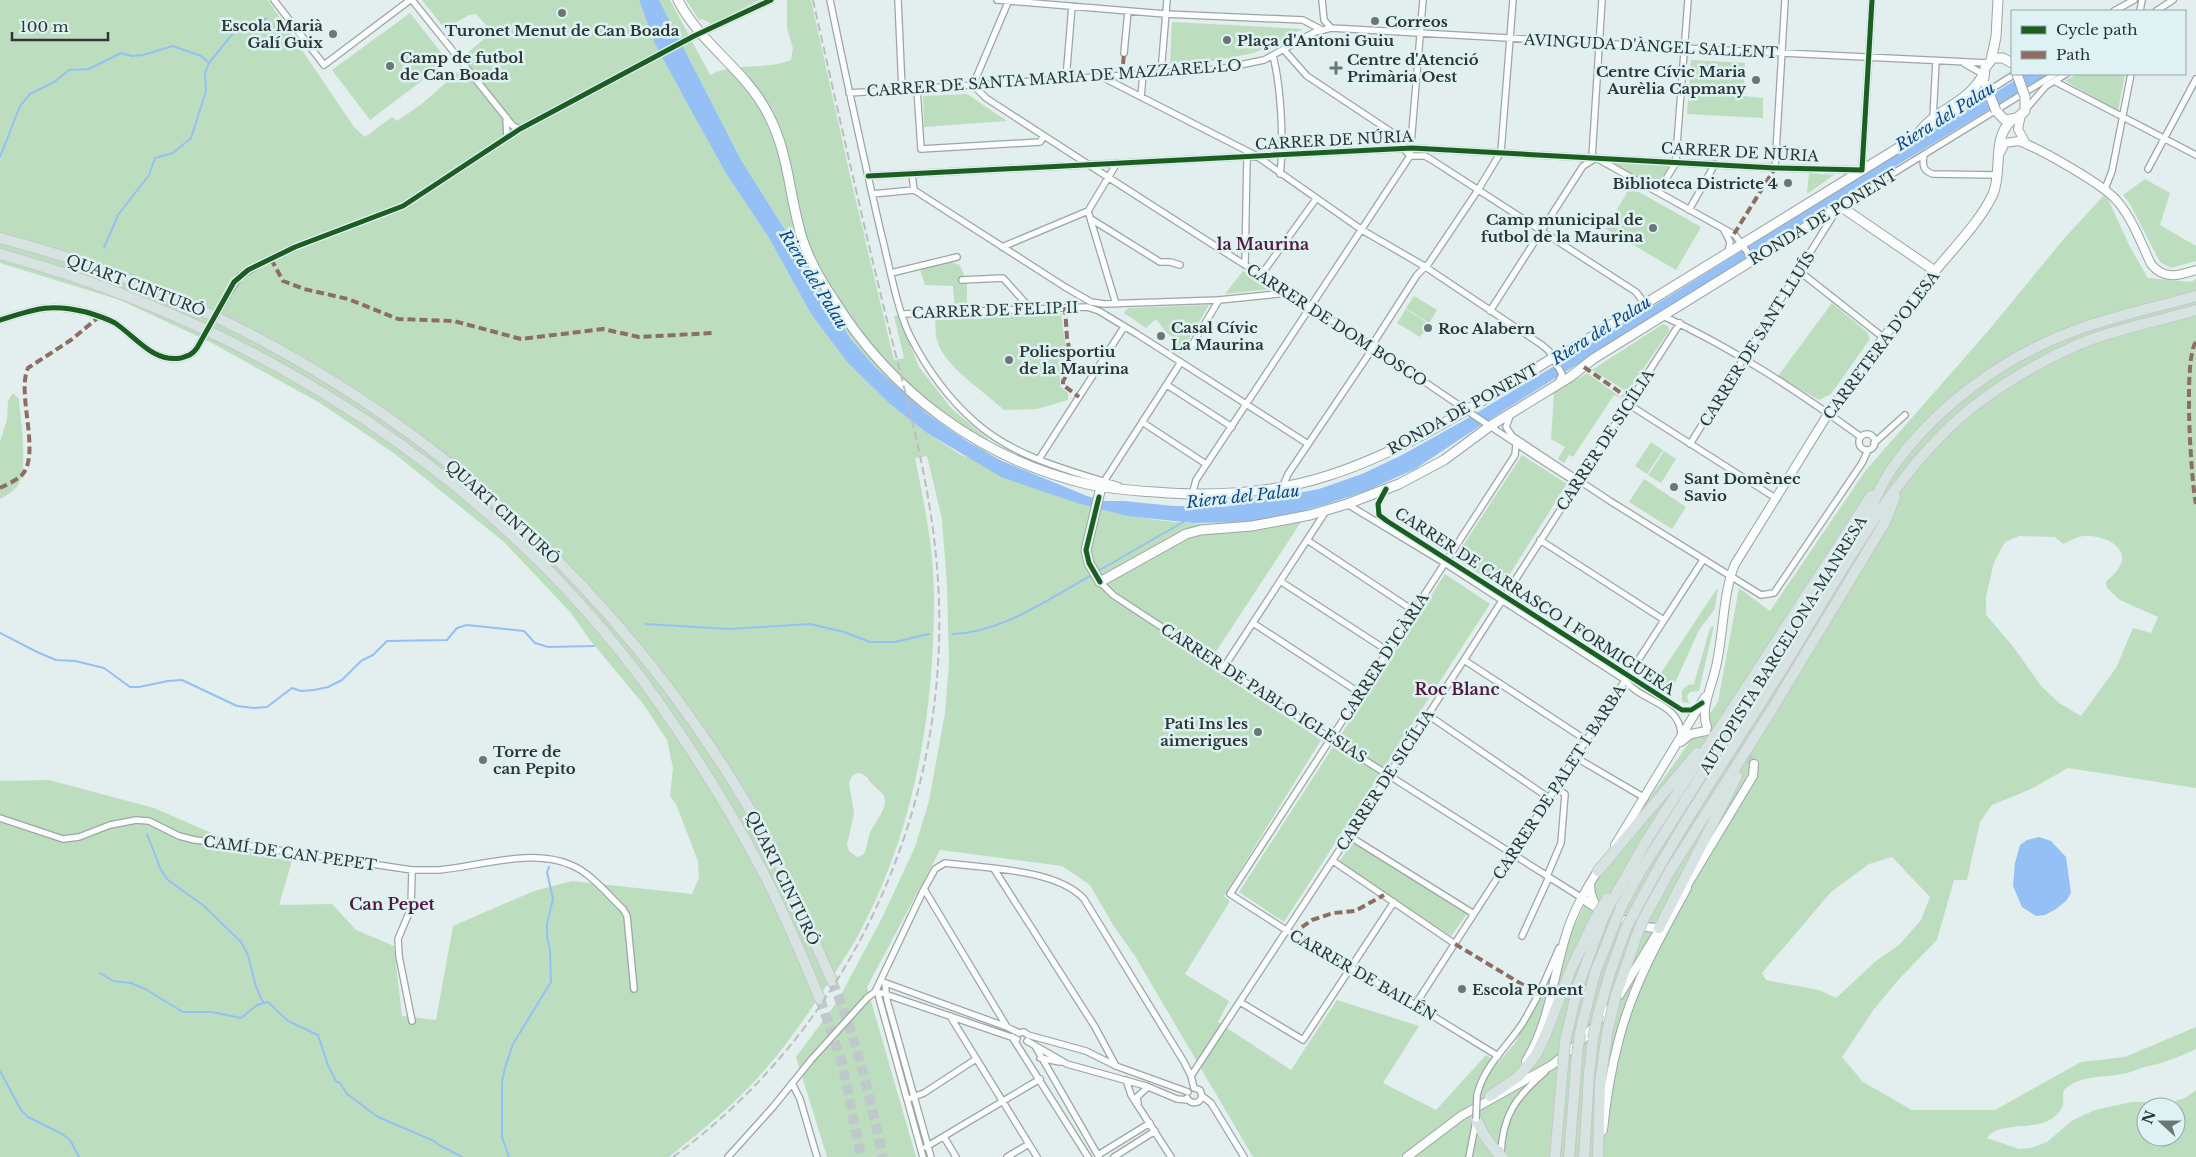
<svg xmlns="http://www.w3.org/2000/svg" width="2196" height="1157" font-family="'Libre Baskerville',serif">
<rect width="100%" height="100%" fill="#e3eeee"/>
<path fill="#bddebe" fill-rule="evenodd" d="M0,0H268L354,127L365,137L392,117L397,121L423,103L469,62L465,55L492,32L476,14L469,15L445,29L422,0H639L654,42L727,175L769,238L811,314L847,362L890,404L927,433L961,455L1105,510C1168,526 1238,530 1301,511L1303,519L1213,656L1209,666L1321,740L1224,896L1230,901L1185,974L1229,1001L1218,1022L1291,1070L1337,1000L1419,1026L1383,1083L1436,1110L1486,1055L1498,1063L1515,1043L1594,886L1642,809L1718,702L1739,588L1770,611L1866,470L1989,330L2062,241L2104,195L2108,199L2130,247L2148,278L2191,282L2196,279V788L2068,768L2031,789L1992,805L1980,822L1967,880H1954L1937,940L1900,978L1874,1009L1842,1057L1863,1082L1912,1110H1995L2081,1062L2125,1057L2196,1027V1049C2179,1057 2163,1063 2145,1067C2139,1068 2133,1072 2127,1073C2107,1078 2080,1074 2064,1090C2062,1096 2065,1104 2061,1109C2046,1136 2000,1118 1987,1138L2019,1149L2031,1148L2047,1142L2073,1120L2095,1110L2132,1102H2171L2185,1098L2196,1090V1157H1253L1135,956L1113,925L1090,885L1062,866L940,850L867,987L916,1157H827L796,1057L837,1002L881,920L915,847L929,801L945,713L949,663L947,586L942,519L927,456L915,458C924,502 933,546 934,591C935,703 917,819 866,920C854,945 838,968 823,991C800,1026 776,1060 746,1090C722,1114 695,1136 669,1157H0V781L49,780L154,808L246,848L274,858L292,861L279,905L332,904L356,930L394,946L402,1016L436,1020L453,926L534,891L572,881L692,894L699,878L698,861L676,804L670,796L673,768L667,740L644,705L590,640L571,613L504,542L395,454L320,403L210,342L120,300L0,263ZM2019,536L2055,537L2063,544C2068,542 2073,539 2078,537C2092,533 2123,540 2122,559C2121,569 2112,576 2106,582L2107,588L2120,600L2158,617L2151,633L2133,628L2116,668L2081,716L2059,703L2041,686L2012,645L1986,615V597L1994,562L2005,542ZM858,773C867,774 868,780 873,785C876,788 879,790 882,793C892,804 874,823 870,833C867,840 868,848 863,855L857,857L849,851L847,845L854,813L849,783L852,776ZM1892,857L1930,897L1921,920L1899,945L1876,961L1836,998L1819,990L1766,980L1762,973L1831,892L1869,864ZM2146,1107H2176V1137H2146Z
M659,0H670L710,75C736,61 765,71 791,60L793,48L787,28V0H811L851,180L894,360L904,358L894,316L898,315L919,367L952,409L988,439L985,452L926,413L874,366L850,338L820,292L796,247L741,160Z
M686,0H759L712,24L702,19L699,20Z
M410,13L448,61L370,120L332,70Z
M1172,22L1303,29L1254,53L1208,62L1170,63Z
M1691,60L1745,63L1743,96L1763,98V118L1687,114Z
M2077,74H2125L2118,111L2065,81Z
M967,94L1007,121L924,127L923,96Z
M1606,162L1671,166L1656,188Z
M1809,173L1834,175L1807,194Z
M2145,179L2170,193L2160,225L2196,246V261L2171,268L2160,262L2130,204L2123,195Z
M1630,187L1701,227L1676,270L1606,229Z
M951,262L960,265L967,283V309L955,310L953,286L925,285L920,270Z
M1243,271L1272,289L1225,294Z
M1414,296L1437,310L1429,323L1406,308Z
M1832,303L1867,332L1870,339L1831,394L1819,400L1778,376Z
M1209,305L1180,354L1175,350L1179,343L1166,332L1156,319L1146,328L1124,313L1128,308Z
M1406,309L1429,324L1420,337L1397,323Z
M1061,313L1064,337L1070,362L1060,378V386L1068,393V400L1037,409L1004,410C984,391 944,367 937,340C935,334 936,326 935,320Z
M1663,324L1668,326L1669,331L1629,390L1626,391L1592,370Z
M1587,373L1623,399L1614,395L1573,457L1569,455L1564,463L1558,459L1565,447L1551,439L1554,393Z
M13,393L19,399C21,420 27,463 20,481C18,489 7,495 0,499V441L7,420L8,401Z
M1651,442L1663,450L1647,474L1635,466Z
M1664,451L1676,459L1661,483L1648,475Z
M1522,455L1567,484L1501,588L1455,558Z
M1644,479L1686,507L1672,529L1629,502Z
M1445,574L1490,604L1284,922L1239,892Z
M1718,587L1715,609L1699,630L1670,694L1657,686L1655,682Z
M1714,626L1699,691L1690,692L1687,696L1689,703L1682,702V690L1688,685L1694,684L1710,628Z
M1353,841L1467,914L1451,936L1339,862Z"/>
<path fill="#95c0f6" d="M639,0H659L741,160L796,247L820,292L850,338L874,366L926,413L968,442L1002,461L1087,496L1105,501H1124L1174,506L1223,507L1319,489L1362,474L1402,455L1463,421L1639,315L2025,74H2048L1833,204L1498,414L1415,469L1366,491L1324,505L1273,519L1251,522L1193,523L1127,516L1077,503L1001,477L927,433L890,404L847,362L811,314L769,238L727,175L687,103L654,42Z
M2039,837L2051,841L2066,857L2071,893L2066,901L2056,909L2045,915L2036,916L2022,907L2013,886L2015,863L2020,845L2027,840Z"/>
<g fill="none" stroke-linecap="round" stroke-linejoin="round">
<path stroke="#95c0f6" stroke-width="2" d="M0,157L20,106L30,94L54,82L69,70L89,69L121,53L132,56L143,55L173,46L201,56L209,63L239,26L266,19
M104,248L118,215L149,175L155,158L173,153L191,138L206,91L205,73L209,63
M1098,571L1185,521
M646,624L729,629L810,624L844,632L870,642H895L929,634
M0,633L37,652L56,660L75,661L104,668L130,687H139L168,681L182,680L237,706L254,708L267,707L292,688L301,691L314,690L328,687L342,680L361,661L373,655L387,641L447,640L457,628L467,625L524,631L535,643L548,647L594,646
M953,634C1004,632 1048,599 1092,575
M147,834L161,870L168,880L204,906L241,942L248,955L256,987L263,1002
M100,973L113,981L131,983L145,989L183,1012H212L241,1018L257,1005L268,1002L288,1021L318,1035L328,1065L336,1081L340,1083L347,1094L378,1117L434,1141L439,1145L462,1157
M0,1071L21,1110L28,1117L62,1134L70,1140L79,1157
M509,1157L502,1137V1082L505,1068L513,1044L551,982L550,950L547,937V924L553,899L547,872L549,867"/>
<path stroke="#bfc9c9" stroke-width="8" stroke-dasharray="8 4" stroke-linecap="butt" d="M1706,731L1712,733L1743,752L1754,764"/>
<path stroke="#bfc9c9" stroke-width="10" stroke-dasharray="10 5" stroke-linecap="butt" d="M832,981C857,1039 869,1096 883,1157
M820,999L842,1062L861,1157"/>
<g stroke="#9da5a5" stroke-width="8">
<path id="minor" d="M274,0L324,65L410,0
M412,0L513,126L520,129
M830,0C846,78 863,155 881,233C889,263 897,311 911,338C927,369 949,399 975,422C1014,457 1070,471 1119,486
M898,0L902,89
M997,0L1165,14L1303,20L1320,29
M1009,0L973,85L986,98C1114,182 1244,264 1373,347C1439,391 1504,437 1571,479L1578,480
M1322,0L1324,20L1331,28
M2114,11L2134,0
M2140,11L2142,0
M2156,11L2173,0
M1284,50L1307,76L1405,141L1403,148L1410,156H1425L1432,160L1636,292L1645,304
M1124,53L1128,11
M1273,56C1281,86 1284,143 1280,174
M1965,64L1983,74
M1161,73L1167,0
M1104,78L1255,155L1362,230L1424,266L1542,345L1549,351L1562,374L1558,383
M1066,79L1072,6
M2054,81L2196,155
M917,89L921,149L1040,142L1044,136
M849,93L1220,69L1264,60L1315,32L1331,28L1684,48L1988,63
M1141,97L1143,74
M2026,109L2046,86L2066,74
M506,117L507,137
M1933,118L1936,61
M1922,133L2015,74
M1924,155C1922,165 1923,171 1933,174L1997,175
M1592,157L1602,0
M1598,159L1735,235L1753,260
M1775,168L1785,0
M2148,169L2196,79
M912,175L914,190
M868,176L1412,148L1775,168L1862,170L1872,0
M2105,189L2112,171L2131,74
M1658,192L1677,161L1676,157L1688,0
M872,194L914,190L1065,287L1091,302L1104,304L1219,300L1288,293
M1840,206L2055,74
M1689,210L1715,164
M1091,219L1160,262H1170L1180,265
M1724,230L1730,242L1728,252
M1002,247L1088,211
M1245,265L1247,157
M1799,271L1884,338
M891,273L957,257
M1261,275L1316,199
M962,280L1003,278L1030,308
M227,295L240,276L258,265L295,247L403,206L520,129L694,36L771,0
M1116,304L1088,211L1117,163
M1490,311L1583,166L1596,158
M903,314L1087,307L1099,311L1137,334L1308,444
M1663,316C1733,348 1799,392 1861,437
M0,320C35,309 49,303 86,312C96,315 106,318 115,323C136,337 153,363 181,358C188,356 192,355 197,348
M1192,345L1219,300
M1167,385L1232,427
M1628,404L1777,499
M1510,416L1506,427L1512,436L1610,501L1761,595L1774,593L1862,463L1868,450
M1142,422L1206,464
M1859 442a8 8 0 1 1 16 0a8 8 0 1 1-16 0Z
M1874,443L1905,415
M1690,444L1838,208
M1039,459L1124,327
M1103,483L1181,362
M1283,486L1288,474L1369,354L1374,342L1417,275L1429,263L1478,190L1501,152L1513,0
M1192,495L1196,480L1410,156L1423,0
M1347,504L1443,562L1625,680C1641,702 1681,703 1681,735
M1307,540L1414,611
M1540,540L1664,620
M1280,581L1388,651
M1100,582L1113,595L1333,740L1582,898
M1253,623L1360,693
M1464,660L1586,740
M1224,667L1326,511
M1428,715L1549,798
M1575,757L1645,798
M0,818L63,839L79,837L110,825L136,820L149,821L179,836L195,840L251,846L412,870C421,870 430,870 439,870C480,866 532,848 571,865C591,873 608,895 623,909L627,916L634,989
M1349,836L1474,914
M1333,861L1455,944
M994,869L1095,1027L1116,1066
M1547,876L1561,843L1565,794L1555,788
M924,889L1007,1027
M1522,936L1549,877
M883,982L1007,1027L1019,1033
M885,983L887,1000L931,1157
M878,992L879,998L923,1157
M882,993L1017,1039
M867,998L875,992L924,889L935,869L945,863C984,868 1057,869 1084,899L1184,1062L1191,1076L1194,1088
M1240,1002L1303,1040L1394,902
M1415,1005L1703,560
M950,1016L1037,1157
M412,1021L399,956L398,939L411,908L412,870
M1019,1033L1024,1032L1028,1035L1086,1051L1116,1066L1188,1092
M1012,1037L1088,1157
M1027,1041L1067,1064L1146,1086L1177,1099L1188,1100
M1035,1046L1099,1157
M1498,1056L1415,1005L1286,930L1230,894L1515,455L1516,444
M1040,1058L1060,1062
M1191,1076L1464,660L1680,323
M1126,1080L1131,1095L1171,1157
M792,1083L800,1099L817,1157
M1194,1088L1200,1090L1202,1096
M1477,1095C1484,1066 1506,1048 1522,1024C1537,1000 1548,974 1559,948
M1202,1096L1211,1103L1244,1157
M911,1098L924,1093L976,1059
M1187,1098C1191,1105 1200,1104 1202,1096
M1138,1103L1137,1097L1148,1087
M944,1137L956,1157
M926,1147L1040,1079
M1098,1155L1150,1123
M1501,1155C1502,1115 1516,1097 1545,1072
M728,1157L773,1107L811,1060
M1007,1157L1029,1144
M1114,1157L1155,1131
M1469,1157L1476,1121"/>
</g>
<g stroke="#9da5a5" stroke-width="10">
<path id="tertiary" d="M2021,115L2018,129L2026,144
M2000,153L2005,143L2019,141C2040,149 2105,185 2118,202C2133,220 2141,243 2151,264C2164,280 2178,276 2196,270
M1707,727C1700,710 1711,688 1715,671C1724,637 1722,594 1735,564L1828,414L1860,368L1935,271
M1681,742L1691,734L1706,731
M1615,845L1705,697
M1590,884L1591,894L1596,907
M1683,892L1753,776L1754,764
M1582,898C1597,911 1639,929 1659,928
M1619,996L1662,925
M1526,1061C1550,1023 1553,975 1567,932C1574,909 1587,888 1600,867
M1603,1130C1606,1100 1611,1069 1619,1039C1633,985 1660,937 1687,888
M1407,1157L1461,1116L1552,1065L1581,1041L1612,1006"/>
</g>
<g stroke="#9da5a5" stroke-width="11">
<path id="secondary" d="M678,0C700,44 746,70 768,114C789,153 789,196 802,238C809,260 821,281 834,300C891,392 981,459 1087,484C1114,490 1141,491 1168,493C1222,496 1279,492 1330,475C1410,449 1481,401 1553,358L1567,352L1916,137C1933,109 1966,106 1983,75
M1991,60L1996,37L1998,0
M1984,78L1985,68L1993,58H2003L2012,63
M1996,111L2005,120L2017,118L2025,111V97
M1101,487L1086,550L1089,563L1100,582L1186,534L1201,530L1252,526L1310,515L1347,504L1399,484L1444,460L1490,426L1570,377L1593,359L1840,206L1935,271C1953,249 1982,219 1993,194C2003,171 1991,138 2012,120"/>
</g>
<g stroke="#c3c8c8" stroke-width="12">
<path id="motorway" d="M0,238C314,319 585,530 749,808C782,863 806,923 832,981
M0,254C259,325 501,480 657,700C697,757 734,816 766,878C786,917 803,958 820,999
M1598,871L1697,753
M1612,901L1648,838L1871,496
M1621,907L1640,872L1871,507C1877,495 1883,482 1891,470C1935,406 2006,355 2079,329C2117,315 2157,307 2196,296
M1634,913C1677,830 1730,753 1779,674C1836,583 1895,463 1983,399C2017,375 2053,354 2092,339C2126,327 2162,320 2196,310
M1643,920L1671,869L1768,716L1885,522L1895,497
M1659,928L1737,776
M1616,995L1638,932
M1598,1015L1610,973L1626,928
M1580,1033L1595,973L1614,925
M1565,1042L1578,986L1602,921
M1490,1096L1519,1076L1536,1055L1546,1034L1571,969L1595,919
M1476,1119L1484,1135L1496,1151
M1555,1157L1563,1065
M1569,1157L1577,1055
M1584,1157L1589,1074L1593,1039
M1598,1157L1600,1083L1607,1033"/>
</g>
<use href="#minor" stroke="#fbfcfc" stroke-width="5.5"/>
<use href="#tertiary" stroke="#fbfcfc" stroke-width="8"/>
<use href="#secondary" stroke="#fbfcfc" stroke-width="9"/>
<use href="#motorway" stroke="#d6e3e0" stroke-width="10"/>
<path stroke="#bbbebe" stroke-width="2" stroke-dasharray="8 4" stroke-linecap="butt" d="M673,1157C857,1023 956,794 937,567C930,479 905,393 884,308C859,205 836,103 813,0"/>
<g stroke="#9da5a5" stroke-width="8" stroke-linecap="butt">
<path id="minor-bridge" d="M197,348L227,295
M811,1060L867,998
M1476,1119L1477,1095"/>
</g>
<g stroke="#9da5a5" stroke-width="11" stroke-linecap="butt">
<path id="secondary-bridge" d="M2017,74L2025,97
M1986,85L1996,111"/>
</g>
<g stroke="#c3c8c8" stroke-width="12" stroke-linecap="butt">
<path id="motorway-bridge" d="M1595,919L1607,899
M1602,921L1609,906
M1614,925L1621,907
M1626,928L1634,913
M1638,932L1643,920
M1607,1033L1616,995
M1593,1039L1598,1015
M1577,1055L1580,1033
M1563,1065L1565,1042
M1496,1151L1502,1157"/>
</g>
<use href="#minor-bridge" stroke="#fbfcfc" stroke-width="5.5"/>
<use href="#secondary-bridge" stroke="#fbfcfc" stroke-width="9"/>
<use href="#motorway-bridge" stroke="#d6e3e0" stroke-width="10"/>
<path stroke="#8d6e63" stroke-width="4" stroke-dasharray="8 4" stroke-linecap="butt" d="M1122,76L1124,53
M1734,234L1775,168
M271,259L283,281L304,289L348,299L398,319L454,321L521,339L603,329L639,337L713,333
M1065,307L1067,338L1072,362L1069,372L1063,381V385L1079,397
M2196,342C2183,358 2191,480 2196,504
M1584,367L1631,400
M0,488C6,485 15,481 21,476C42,456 16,394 28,368L71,340L100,316
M1292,934L1312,920L1333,913L1355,911L1384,895
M1455,944L1538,994"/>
<g stroke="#def2f3" stroke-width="8">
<path id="cycleway" d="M868,176L1412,148L1775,168L1862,170L1872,0
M0,320C35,309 49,303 86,312C96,315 106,318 115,323C136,337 153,363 181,358C188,356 192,355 197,348L234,282L248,270L295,247L403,206L520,129L694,36L771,0
M1386,489L1378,504L1379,515L1387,521L1682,710H1691L1702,703
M1099,497L1086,550L1089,563L1100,582"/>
</g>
<use href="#cycleway" stroke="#1b5e20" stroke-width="5"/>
</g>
<g fill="#6d7676" stroke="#def2f3" stroke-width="2">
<circle cx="562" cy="13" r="5"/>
<circle cx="1375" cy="21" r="5"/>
<circle cx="333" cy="34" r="5"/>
<circle cx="1227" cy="40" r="5"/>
<circle cx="390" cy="66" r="5"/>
<path d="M1333.5 60.5h5v5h5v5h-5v5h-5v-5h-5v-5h5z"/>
<circle cx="1756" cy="80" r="5"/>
<circle cx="1788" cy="183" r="5"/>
<circle cx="1653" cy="228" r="5"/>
<circle cx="1428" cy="328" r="5"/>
<circle cx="1161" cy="336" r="5"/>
<circle cx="1009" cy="360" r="5"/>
<circle cx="1674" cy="487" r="5"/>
<circle cx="1258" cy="732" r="5"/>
<circle cx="483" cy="760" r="5"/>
<circle cx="1462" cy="989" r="5"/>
</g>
<g text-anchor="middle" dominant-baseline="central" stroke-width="5" stroke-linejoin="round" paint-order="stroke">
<g font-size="15" font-weight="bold" fill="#2d3535" stroke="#def2f3" text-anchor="start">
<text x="1385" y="21">Correos</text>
<text x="323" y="25" text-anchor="end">Escola Marià<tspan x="323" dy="17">Galí Guix</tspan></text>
<text x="562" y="30" text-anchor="middle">Turonet Menut de Can Boada</text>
<text x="1237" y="40">Plaça d'Antoni Guiu</text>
<text x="400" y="57">Camp de futbol<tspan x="400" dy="17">de Can Boada</tspan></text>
<text x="1347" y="59">Centre d'Atenció<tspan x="1347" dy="17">Primària Oest</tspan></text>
<text x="1746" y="71" text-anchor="end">Centre Cívic Maria<tspan x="1746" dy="17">Aurèlia Capmany</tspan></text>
<text x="1778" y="183" text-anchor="end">Biblioteca Districte 4</text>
<text x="1643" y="219" text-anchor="end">Camp municipal de<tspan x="1643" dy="17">futbol de la Maurina</tspan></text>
<text x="1171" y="327">Casal Cívic<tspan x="1171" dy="17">La Maurina</tspan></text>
<text x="1438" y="328">Roc Alabern</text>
<text x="1019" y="351">Poliesportiu<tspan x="1019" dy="17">de la Maurina</tspan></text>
<text x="1684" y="478">Sant Domènec<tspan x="1684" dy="17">Savio</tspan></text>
<text x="1248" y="723" text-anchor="end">Pati Ins les<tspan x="1248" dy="17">aimerigues</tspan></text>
<text x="493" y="751">Torre de<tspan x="493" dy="17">can Pepito</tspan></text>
<text x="1472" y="989">Escola Ponent</text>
</g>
<g font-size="15" fill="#2d3535" stroke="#def2f3">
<text transform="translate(1651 46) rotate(3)">AVINGUDA D'ÀNGEL SALLENT</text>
<text transform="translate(1054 78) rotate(-4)">CARRER DE SANTA MARIA DE MAZZAREL·LO</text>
<text transform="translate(1334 140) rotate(-3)">CARRER DE NÚRIA</text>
<text transform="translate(1740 152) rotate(3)">CARRER DE NÚRIA</text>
<text transform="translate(1823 217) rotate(-31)">RONDA DE PONENT</text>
<text transform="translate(136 285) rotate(21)">QUART CINTURÓ</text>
<text transform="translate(995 310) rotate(-2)">CARRER DE FELIP II</text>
<text transform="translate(1337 325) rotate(33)">CARRER DE DOM BOSCO</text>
<text transform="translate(1757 339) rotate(-58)">CARRER DE SANT LLUÍS</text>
<text transform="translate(1881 345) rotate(-53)">CARRETERA D'OLESA</text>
<text transform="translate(1463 409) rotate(-29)">RONDA DE PONENT</text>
<text transform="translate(1605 440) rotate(-57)">CARRER DE SICÍLIA</text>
<text transform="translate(503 512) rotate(42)">QUART CINTURÓ</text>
<text transform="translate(1535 601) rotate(33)">CARRER DE CARRASCO I FORMIGUERA</text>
<text transform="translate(1783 645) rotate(-58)">AUTOPISTA BARCELONA-MANRESA</text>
<text transform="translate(1384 657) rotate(-57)">CARRER D'ICÀRIA</text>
<text transform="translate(1264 693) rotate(33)">CARRER DE PABLO IGLESIAS</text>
<text transform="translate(1385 780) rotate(-57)">CARRER DE SICÍLIA</text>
<text transform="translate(1559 782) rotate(-57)">CARRER DE PALET I BARBA</text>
<text transform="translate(290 853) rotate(8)">CAMÍ DE CAN PEPET</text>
<text transform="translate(783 878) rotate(64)">QUART CINTURÓ</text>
<text transform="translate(1363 975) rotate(30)">CARRER DE BAILÉN</text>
</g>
<g font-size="16" font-style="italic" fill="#0c4489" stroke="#def2f3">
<text transform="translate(1945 116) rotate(-32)">Riera del Palau</text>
<text transform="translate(814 279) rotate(58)">Riera del Palau</text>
<text transform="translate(1601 330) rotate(-32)">Riera del Palau</text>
<text transform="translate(1243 496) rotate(-6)">Riera del Palau</text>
</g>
<g font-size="16" font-weight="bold" fill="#531940" stroke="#def2f3">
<text x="1263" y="244">la Maurina</text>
<text x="1457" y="689">Roc Blanc</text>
<text x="392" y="904">Can Pepet</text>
</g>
</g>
<rect x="2011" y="10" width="175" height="65" fill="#def2f3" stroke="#97a6a7"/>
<rect x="2021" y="26" width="25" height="8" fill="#1b5e20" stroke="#97a6a7"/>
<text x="2056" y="35" font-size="15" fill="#2d3535">Cycle path</text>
<rect x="2021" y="51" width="25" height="8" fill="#8d6e63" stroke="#97a6a7"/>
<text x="2056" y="60" font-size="15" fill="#2d3535">Path</text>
<g transform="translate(2161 1122) rotate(291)"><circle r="24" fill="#def2f3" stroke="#97a6a7"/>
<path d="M0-4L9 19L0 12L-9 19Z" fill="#6d7676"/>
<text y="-8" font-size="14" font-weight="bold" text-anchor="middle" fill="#2d3535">N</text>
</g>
<path d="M12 32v8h96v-8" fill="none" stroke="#2d3535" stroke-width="2.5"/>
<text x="20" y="32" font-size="15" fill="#2d3535" stroke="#def2f3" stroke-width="4" paint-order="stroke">100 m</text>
</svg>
